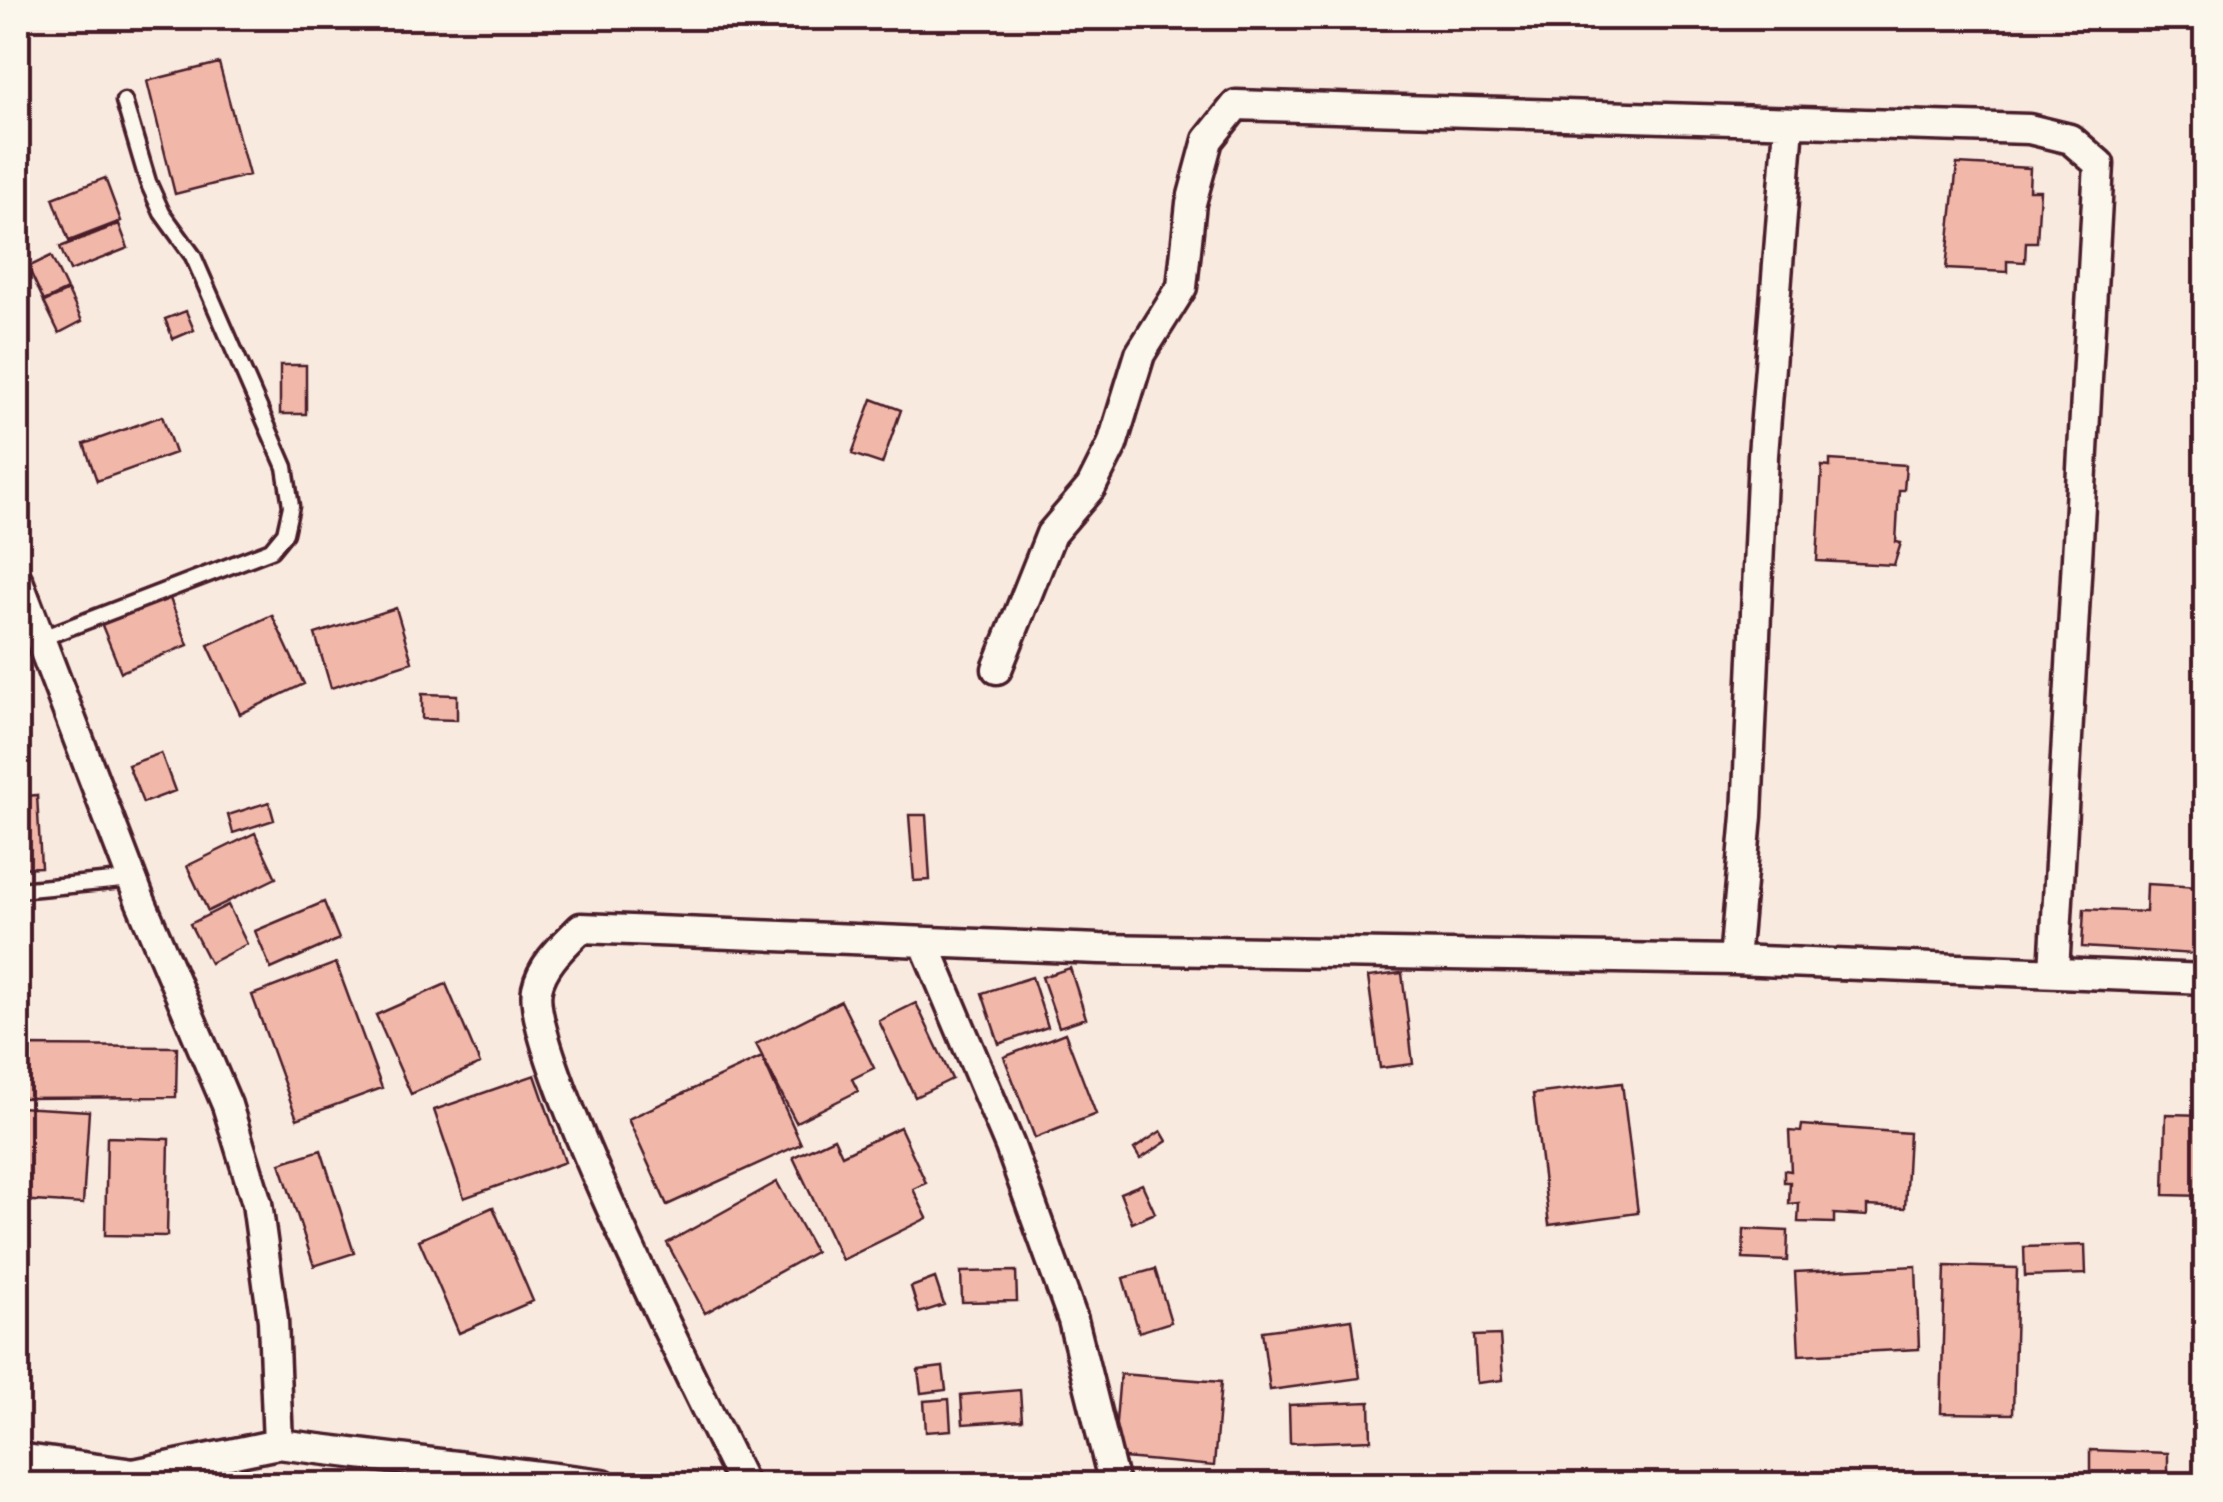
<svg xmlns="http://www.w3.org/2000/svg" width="2223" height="1502" font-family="Delius,sans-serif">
<rect width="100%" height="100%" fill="#f9eadf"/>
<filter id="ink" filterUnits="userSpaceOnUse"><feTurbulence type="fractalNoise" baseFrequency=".01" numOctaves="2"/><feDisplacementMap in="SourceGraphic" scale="20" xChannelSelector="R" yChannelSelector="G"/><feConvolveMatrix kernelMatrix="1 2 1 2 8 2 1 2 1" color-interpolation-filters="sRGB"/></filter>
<g filter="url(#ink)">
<path fill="#f1b7a9" stroke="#4a1f2b" stroke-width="2.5" d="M219,63L249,175L175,194L147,81Z
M1957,164L2030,168L2029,190H2040L2037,242H2026L2025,262L2007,261V272L1946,269Z
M105,178L121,221L69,241L53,198Z
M119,224L128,248L70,271L60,247Z
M51,256L67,290L44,301L28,267Z
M68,291L82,321L59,333L44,302Z
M186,311L194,330L173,339L165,319Z
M280,365H306V414H280Z
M872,399L901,410L882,464L852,454Z
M162,416L175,453L97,481L84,444Z
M1830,460L1906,465L1904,490H1899L1896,542L1901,543L1894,565L1817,561L1822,466L1830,467Z
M169,596L188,645L121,672L101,623Z
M396,608L412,662L331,688L315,634Z
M272,615L304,684L240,714L208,645Z
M422,694L457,695V720L422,719Z
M161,753L175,791L143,803L128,765Z
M37,795L41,867L18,868V797Z
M269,802L274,820L233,833L228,815Z
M909,815H926L930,880L914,881Z
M255,833L276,878L208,911L187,866Z
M2147,884L2199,887L2195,954L2082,947L2084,909L2146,912Z
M324,902L339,939L271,969L255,931Z
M228,905L247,944L210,963L190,924Z
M336,963L382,1088L297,1119L252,995Z
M1070,968L1086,1018L1059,1027L1042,977Z
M1402,973L1413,1064L1380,1068L1368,977Z
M1032,977L1048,1027L999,1044L982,993Z
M446,984L480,1064L411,1094L376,1015Z
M841,1001L874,1068L852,1079L858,1091L796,1122L756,1044Z
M916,1003L952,1079L915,1097L879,1021Z
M1065,1033L1096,1114L1035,1138L1004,1057Z
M18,1046L177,1047L176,1097L18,1098Z
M762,1057L801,1144L667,1205L628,1119Z
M535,1075L565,1162L464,1198L434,1110Z
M1622,1083L1638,1213L1549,1225L1533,1094Z
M18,1107L89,1111L83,1204L18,1200Z
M2166,1114L2206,1115V1196L2164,1195Z
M1802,1125L1909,1133L1905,1208L1867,1206V1216L1834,1214V1223L1798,1222L1799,1203L1789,1204L1790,1182H1784V1170L1791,1171L1789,1131L1801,1132Z
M900,1127L926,1183L913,1189L927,1218L842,1260L793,1157L834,1138L842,1155Z
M1161,1131L1167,1141L1140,1159L1134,1149Z
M107,1137L169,1139L167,1236L105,1235Z
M321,1150L354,1253L314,1266L280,1163Z
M777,1182L815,1252L705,1313L667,1243Z
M1142,1184L1155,1213L1132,1223L1120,1193Z
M493,1207L533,1301L459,1333L419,1240Z
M1744,1229L1788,1231L1787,1261L1743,1259Z
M2085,1245L2086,1274L2025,1276L2024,1247Z
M1916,1266L1919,1349L1799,1355L1795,1272Z
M1945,1266L2017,1268L2013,1414L1941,1413Z
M1155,1269L1171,1322L1139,1332L1123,1278Z
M1016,1271L1017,1301L962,1302L961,1272Z
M935,1278L944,1305L919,1313L911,1287Z
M1352,1319L1360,1378L1270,1390L1262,1331Z
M1500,1335L1503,1380L1477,1383L1474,1336Z
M943,1367L946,1390L921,1393L918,1370Z
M1120,1374L1221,1382L1214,1466L1113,1457Z
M1020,1390L1022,1420L963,1424L961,1395Z
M949,1399L951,1430L926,1432L924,1401Z
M1370,1402L1371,1440L1290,1443L1289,1405Z
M2090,1450L2168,1453V1477L2090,1474Z"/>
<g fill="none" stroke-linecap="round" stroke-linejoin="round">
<g stroke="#4a1f2b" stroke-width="21">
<path id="service" d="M42,638L271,550L285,533L291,506L285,467L193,256L162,213L148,182L124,101
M18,890L133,879"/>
</g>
<g stroke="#4a1f2b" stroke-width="35">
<path id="minor" d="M18,581L140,900L227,1105L257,1203L273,1320L278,1444
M997,669L1051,534L1091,487L1112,445L1140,354L1182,287L1191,203L1208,140L1236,105L2029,129L2070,139L2099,164L2054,971
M924,942L1010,1146L1073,1320L1114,1484
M1734,960L1747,816L1763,455L1789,125
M18,1458L134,1474L278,1444L603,1484
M743,1484C707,1408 524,1050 537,989C542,964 564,945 581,928L1100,949L1734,960L2206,979"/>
</g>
<use href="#service" stroke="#fbf7ec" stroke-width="14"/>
<use href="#minor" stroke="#fbf7ec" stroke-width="28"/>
</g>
</g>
<rect width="2223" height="1502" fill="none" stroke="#fbf7ec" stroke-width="60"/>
<rect x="30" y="30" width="2163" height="1442" fill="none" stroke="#4a1f2b" stroke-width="4" filter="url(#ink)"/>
</svg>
